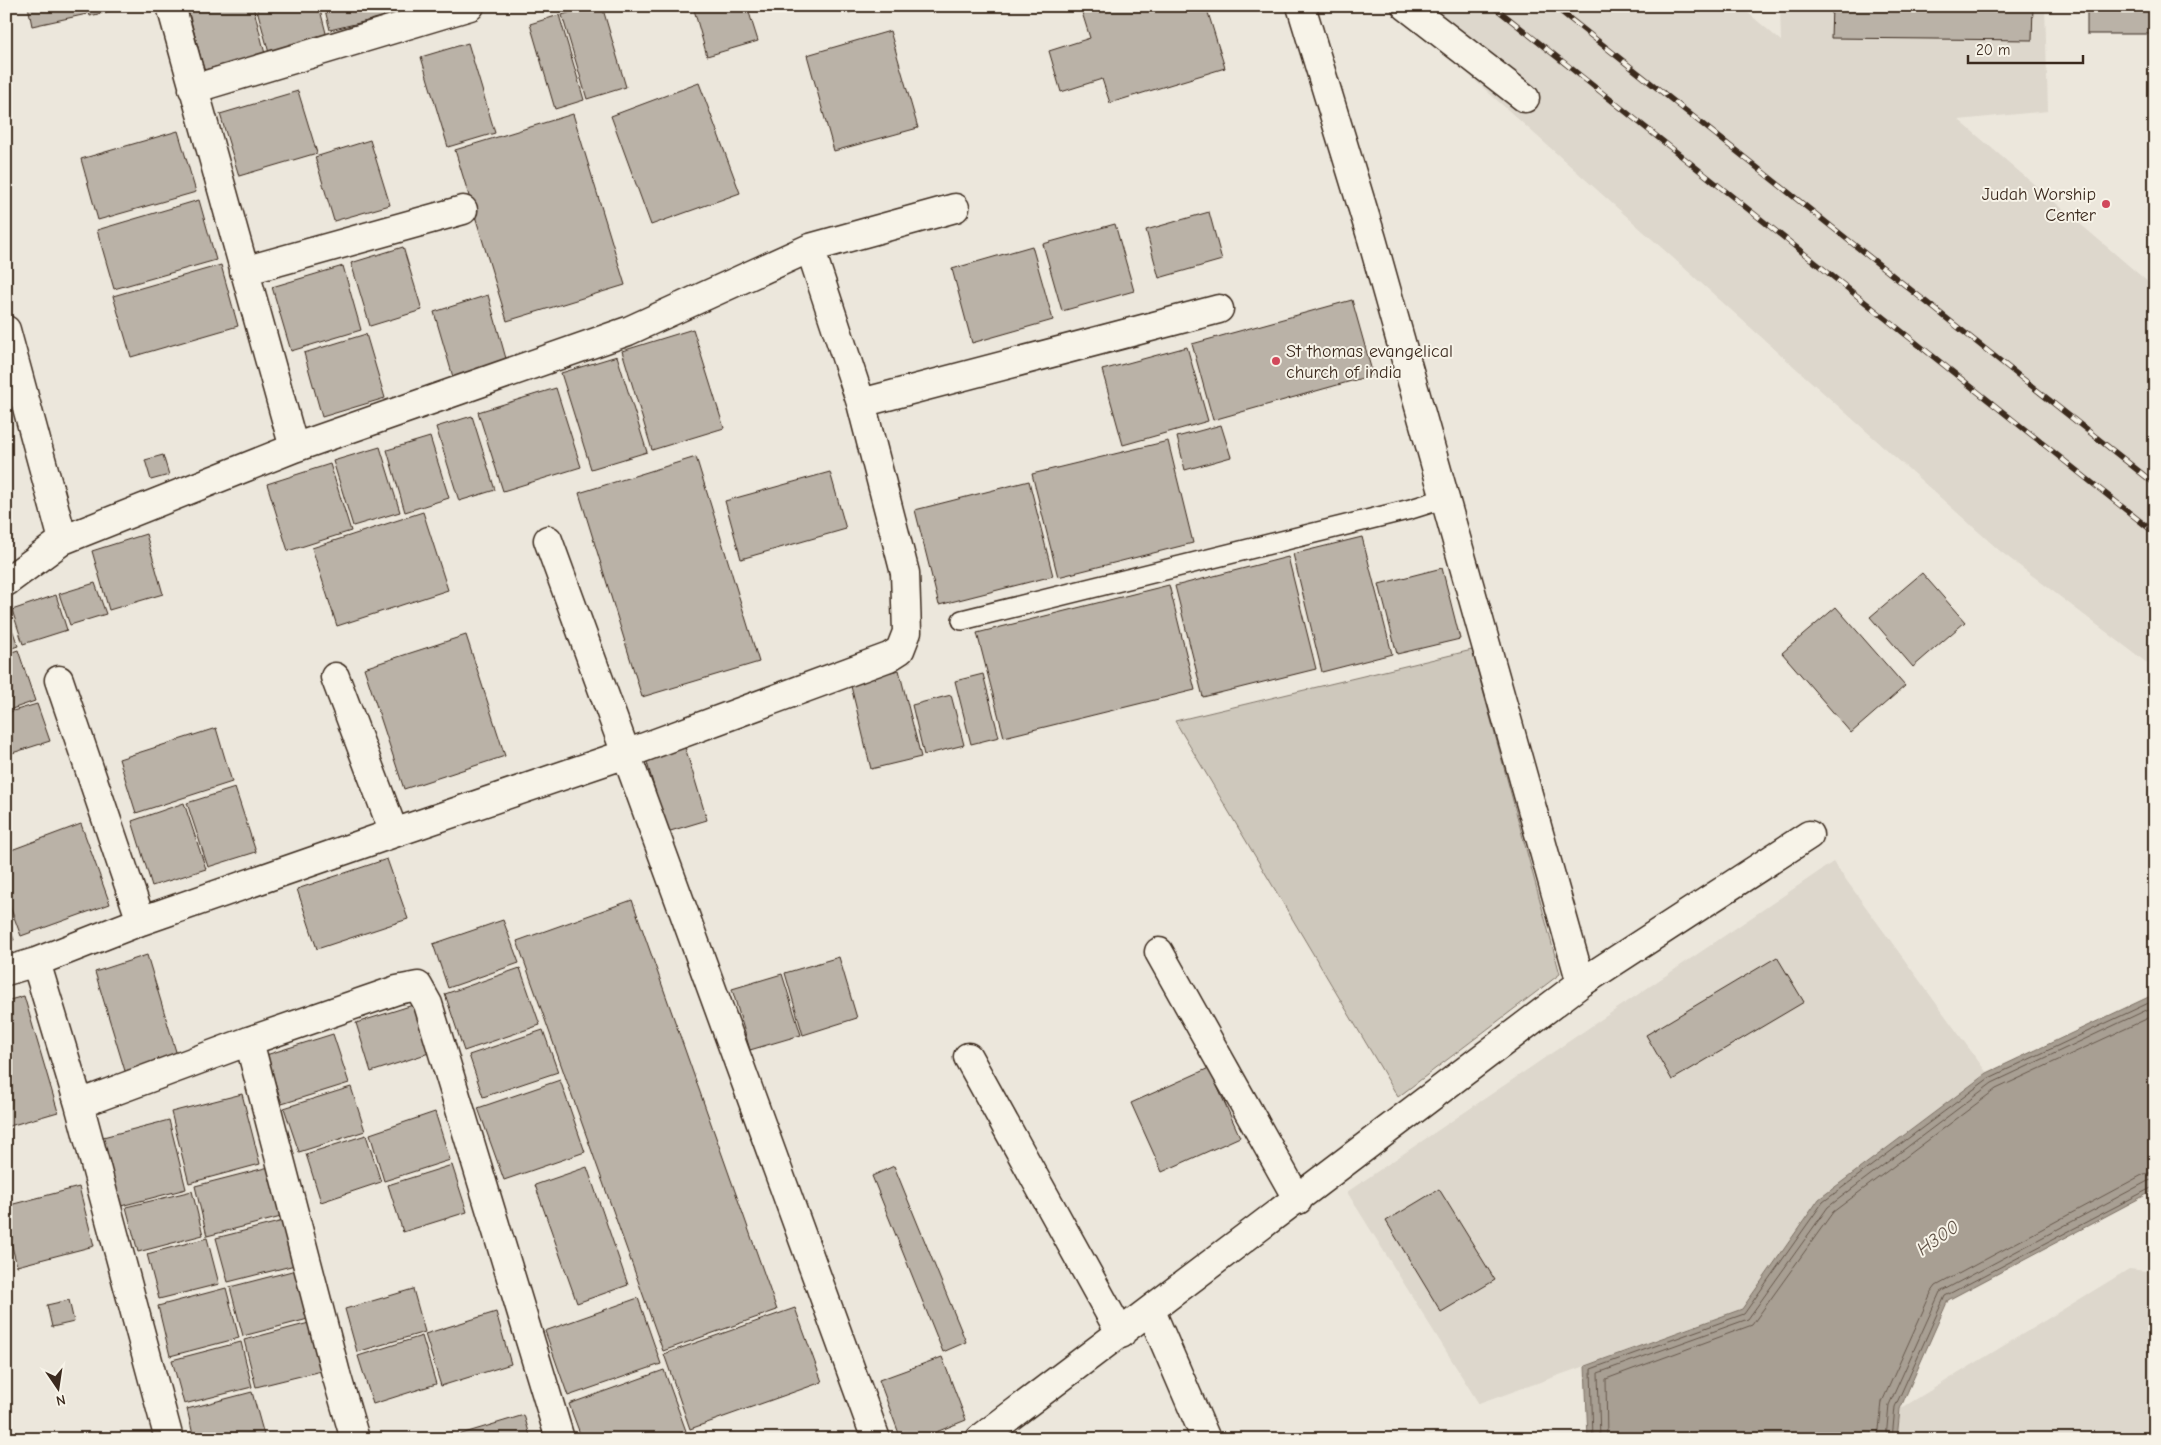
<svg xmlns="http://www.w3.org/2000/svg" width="2161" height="1445" font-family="'Comic Neue',sans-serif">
<rect width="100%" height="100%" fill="#ece7dc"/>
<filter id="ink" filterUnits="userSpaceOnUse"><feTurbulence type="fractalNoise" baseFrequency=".02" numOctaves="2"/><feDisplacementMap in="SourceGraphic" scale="10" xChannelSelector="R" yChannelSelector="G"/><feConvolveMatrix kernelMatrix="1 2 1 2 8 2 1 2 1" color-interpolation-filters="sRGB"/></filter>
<g filter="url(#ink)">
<path fill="#ddd7cc" d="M1392,6H1740L1781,41L1780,6H2045L2048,111L1959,120L2155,288V669L2000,551Z
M1833,862L1987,1073L1819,1199L1742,1309L1479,1404L1347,1192Z
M2129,1269L2155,1272V1439H1897L1900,1409Z"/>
<path fill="#cec8bc" stroke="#84796d" d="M1472,650L1560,974L1398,1097L1175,721Z"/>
<path fill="#a89f93" stroke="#7c7064" d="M2155,994V1190L1948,1300L1900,1409L1897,1439H1588L1585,1366L1742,1309L1819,1199L1987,1073Z"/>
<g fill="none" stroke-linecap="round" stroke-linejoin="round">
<path stroke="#67594d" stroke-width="1" d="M1593,1439L1591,1369L1744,1314L1823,1202L1989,1078L2155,1000
M1600,1439L1598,1373L1748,1319L1828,1207L1992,1083L2155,1006
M1607,1439L1606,1379L1752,1325L1833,1212L1996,1089L2155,1015
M1878,1439L1882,1402L1931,1293L1936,1286L2144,1174L2155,1172
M1886,1439L1889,1405L1940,1292L2148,1181L2155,1179
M1892,1439L1895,1407L1945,1296L2155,1186"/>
</g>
<path fill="#bab2a7" stroke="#3b2a1e" d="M28,6H85L87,14L32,26Z
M87,6H130L90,16Z
M187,6H253L265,54L204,70Z
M256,6H319L327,37L269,53Z
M324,6H381L384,17L330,30Z
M590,6H602L626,87L587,99L562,15Z
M693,6H747L758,41L707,56Z
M847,6H870L849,13Z
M1080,6H1206L1225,68L1110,103L1102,79L1061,92L1049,51L1090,38Z
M1832,6H2033L2032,40L1831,38Z
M2087,6H2155V34H2087Z
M559,15L584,100L555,109L530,24Z
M890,31L918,128L834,151L807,55Z
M468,43L495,133L448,147L421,57Z
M699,83L740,193L651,225L611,116Z
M298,91L317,153L239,176L220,114Z
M573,114L625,285L507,321L455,150Z
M178,131L196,192L98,220L81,159Z
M370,140L390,205L334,221L315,157Z
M199,200L216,260L114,289L97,230Z
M1209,212L1222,260L1159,278L1146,230Z
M1115,224L1134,291L1062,311L1043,244Z
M1032,246L1053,320L972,343L952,269Z
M403,247L422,310L370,326L351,263Z
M221,265L238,326L131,357L113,296Z
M343,266L361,330L291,351L272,287Z
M488,295L507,362L453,377L434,312Z
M1352,300L1373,375L1213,420L1192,344Z
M693,329L724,428L652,450L622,351Z
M366,334L385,398L322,417L304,353Z
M1187,347L1208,421L1123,445L1102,370Z
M617,356L647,452L591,469L561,373Z
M556,388L581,467L503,491L478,412Z
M472,416L495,490L459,501L436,427Z
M1221,425L1231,457L1185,470L1177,437Z
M430,437L449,498L405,512L387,450Z
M1168,441L1193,543L1058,577L1032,474Z
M380,447L400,512L353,526L333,461Z
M163,455L169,475L151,480L145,460Z
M696,457L759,662L642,697L579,493Z
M330,464L351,531L288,551L267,484Z
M830,472L846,529L741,559L725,501Z
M1029,481L1053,576L939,605L915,510Z
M423,512L448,590L337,626L312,548Z
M146,534L163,594L109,610L92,551Z
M1362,537L1392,654L1322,672L1293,554Z
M1288,557L1316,669L1203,697L1175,586Z
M1442,568L1460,639L1397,654L1379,584Z
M1922,573L1965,622L1913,667L1870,617Z
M95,583L106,614L70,625L59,594Z
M1169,585L1195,690L1004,737L977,633Z
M56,595L67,630L23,644L12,610Z
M1836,607L1905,686L1851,733L1782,653Z
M6,612L18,646L6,650Z
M466,635L505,756L404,789L364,668Z
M18,650L35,701L6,711V654Z
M899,670L921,757L871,769L850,682Z
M983,674L999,737L971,744L955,681Z
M951,695L964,745L924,755L912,705Z
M37,704L50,741L6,755V713Z
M216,728L232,782L136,813L119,759Z
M685,747L707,820L667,832L646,759Z
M235,788L256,852L208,867L187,803Z
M184,803L206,869L152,886L132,821Z
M81,824L110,904L21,936L6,896V852Z
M387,859L408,919L317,949L297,889Z
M632,900L777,1310L663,1351L517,941Z
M6,917L14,940L6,942Z
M503,920L519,963L448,988L433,944Z
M147,955L177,1055L125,1071L95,972Z
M839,957L857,1018L803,1035L785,973Z
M1777,957L1804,1002L1672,1080L1646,1035Z
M520,968L540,1025L464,1051L445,994Z
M782,974L801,1035L750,1050L732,989Z
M24,996L58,1112L6,1127V1001Z
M413,1005L429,1053L371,1072L356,1023Z
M543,1030L558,1072L483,1097L469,1055Z
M333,1034L349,1083L282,1104L266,1055Z
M1209,1068L1240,1137L1162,1172L1131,1103Z
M560,1080L585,1152L504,1180L478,1108Z
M351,1087L365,1131L299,1152L284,1108Z
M242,1094L260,1164L189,1183L171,1112Z
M435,1112L450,1160L384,1181L370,1134Z
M169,1120L186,1189L121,1206L103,1137Z
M366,1135L381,1182L321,1202L306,1154Z
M452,1165L467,1212L403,1232L388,1185Z
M894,1166L966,1342L943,1352L872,1176Z
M269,1167L281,1217L207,1236L195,1186Z
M587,1167L628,1285L577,1303L535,1185Z
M79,1187L94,1246L17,1266L6,1223V1206Z
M1439,1189L1495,1280L1441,1312L1386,1221Z
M192,1191L203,1235L138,1252L126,1207Z
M283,1221L295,1265L228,1282L216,1238Z
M207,1238L219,1284L159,1299L147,1254Z
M296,1270L308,1319L243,1336L230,1287Z
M226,1288L239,1338L170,1356L158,1306Z
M413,1289L425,1332L357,1352L345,1309Z
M638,1298L661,1364L568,1396L545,1331Z
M69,1300L74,1322L52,1327L47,1305Z
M795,1308L822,1382L690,1429L664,1354Z
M496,1312L511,1364L441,1386L425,1334Z
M309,1323L321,1371L256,1387L244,1340Z
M422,1336L436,1384L373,1404L358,1356Z
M241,1342L252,1387L184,1404L172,1360Z
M942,1357L966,1420L919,1439H901L879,1380Z
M664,1370L686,1431L665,1439H582L569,1404Z
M252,1392L264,1435L249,1439H194L187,1409Z
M524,1415L531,1439H459L458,1435Z"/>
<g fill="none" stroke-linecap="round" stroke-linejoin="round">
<g stroke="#3b2a1e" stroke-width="22">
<path id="lane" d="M962,620L1411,509L1446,498"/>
</g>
<g stroke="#3b2a1e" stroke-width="31">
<path id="street" d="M171,6L294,448
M1301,6L1372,239L1581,983
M1406,6L1525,98
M193,89L470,6
M244,271L463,210
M6,330L63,540
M861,403L1219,309
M548,540L876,1439
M6,582L63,540L294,448L628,331L810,248L955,208
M335,677L394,833
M59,680L141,921
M1159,952L1298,1200
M36,962L79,1104L249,1041L336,1374L355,1439
M6,971L36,962L141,921L394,833L626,754L889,657L900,650L907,632L905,573L861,403L810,248
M249,1041L397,990L418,986L428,1004L560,1439
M968,1057L1121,1334
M79,1104L169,1439
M1151,1311L1206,1439
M980,1439L1581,983L1809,835"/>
</g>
<use href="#lane" stroke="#f7f3e8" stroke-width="19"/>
<use href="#street" stroke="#f7f3e8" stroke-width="28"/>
<g stroke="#3b2a1e" stroke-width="5.5">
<path id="rail" d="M1493,6L2155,533
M1554,6L2155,484"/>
</g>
<use href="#rail" stroke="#f7f3e8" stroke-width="4" stroke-dasharray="11" stroke-linecap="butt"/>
</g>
</g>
<g fill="#d1495b" stroke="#f7f3e8" stroke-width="2">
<circle cx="2106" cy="204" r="5"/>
<circle cx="1276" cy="361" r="5"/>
</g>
<g text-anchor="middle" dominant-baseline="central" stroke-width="4" stroke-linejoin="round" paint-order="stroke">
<g font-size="18" fill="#3b2a1e" stroke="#f7f3e8" text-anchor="end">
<text x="2096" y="194">Judah Worship<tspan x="2096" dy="21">Center</tspan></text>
<text x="1286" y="351" text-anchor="start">St thomas evangelical<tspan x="1286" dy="21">church of india</tspan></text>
</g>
<g font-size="19" font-style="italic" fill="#615347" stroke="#f7f3e8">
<text transform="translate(1938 1238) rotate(-35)">H300</text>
</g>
</g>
<rect width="2161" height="1445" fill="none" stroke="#f7f3e8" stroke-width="25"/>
<rect x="12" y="12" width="2136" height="1420" fill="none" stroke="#3b2a1e" stroke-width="2" filter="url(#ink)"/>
<g transform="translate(58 1388) rotate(167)" stroke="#f7f3e8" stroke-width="4" paint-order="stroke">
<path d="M0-4L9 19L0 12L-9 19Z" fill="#3b2a1e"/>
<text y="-8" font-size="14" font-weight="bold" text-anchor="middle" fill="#3b2a1e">N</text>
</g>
<path d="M1968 55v8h115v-8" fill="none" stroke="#3b2a1e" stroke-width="2.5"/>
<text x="1976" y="55" font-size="15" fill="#3b2a1e" stroke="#f7f3e8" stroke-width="4" paint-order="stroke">20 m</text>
</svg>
